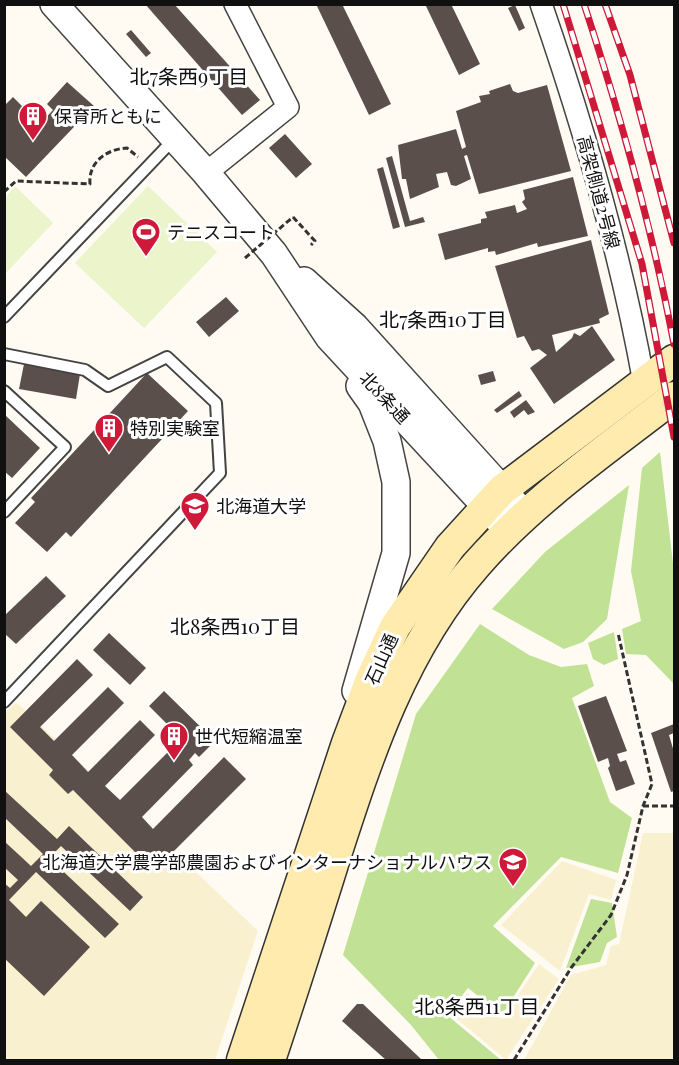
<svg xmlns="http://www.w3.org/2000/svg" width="679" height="1065" font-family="'Playfair Display','Noto Sans JP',serif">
<rect width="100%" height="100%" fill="#fffbf2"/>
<g fill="#f9f0cf">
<polygon points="16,702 258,931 215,1060 5,1060 4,714"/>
<polygon points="643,833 674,833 674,1060 524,1060 571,975 606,965 611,946 619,944"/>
<polygon points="562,861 616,880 611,900 589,894 560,971 501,925"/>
<polygon points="539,964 559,979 506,1060 451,1014 467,993 502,1019"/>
</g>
<g fill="#c1e195">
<polygon points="660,452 674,572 674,690 673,683 646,655 626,654 622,629 641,621 631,571 642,468"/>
<polygon points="629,485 607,619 583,642 564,649 492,609 545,552"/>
<polygon points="480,624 529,655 561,667 587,664 594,686 572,698 610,802 632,818 618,873 561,857 493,926 535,963 502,1015 468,988 447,1015 501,1060 439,1060 411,1025 343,955 416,714"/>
<polygon points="614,632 618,659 604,665 593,659 588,643"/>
<polygon points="591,899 612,903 617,937 607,943 600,962 566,968"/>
</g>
<g fill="#ebf4ca">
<polygon points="15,186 53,223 5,274 5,198"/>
<polygon points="148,186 217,252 144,328 75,263"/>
</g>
<g fill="#5a4f4b">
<polygon points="145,4 174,4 260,100 242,115"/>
<polygon points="316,4 342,4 391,104 369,115"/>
<polygon points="425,4 451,4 480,64 459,75"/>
<polygon points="515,5 525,28 519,31 508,8"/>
<polygon points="131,30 151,53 146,57 126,34"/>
<polygon points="164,67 177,83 172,87 159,71"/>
<polygon points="67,82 94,106 26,177 4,156 4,106 13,97 24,108 21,110 38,126 53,110 47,104"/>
<polygon points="510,84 513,91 518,93 547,85 571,171 479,194 467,155 464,156 471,179 456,186 451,185 447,172 436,174 439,187 410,199 406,179 402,179 398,145 456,129 462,149 466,147 456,111 481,102 479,96 490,94 489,91"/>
<polygon points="285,134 312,164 296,178 269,148"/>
<polygon points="392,156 410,221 423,217 425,222 405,227 386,158"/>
<polygon points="383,167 400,227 393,229 377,169"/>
<polygon points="573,177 588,236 538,247 537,243 496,255 495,251 488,252 488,248 445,260 438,234 481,223 481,219 487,218 485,212 515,205 517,213 527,209 522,202 525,199 523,190"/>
<polygon points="591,240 609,314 599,319 600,323 552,335 556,352 572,338 574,333 580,336 592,326 615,360 554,404 530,368 547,355 539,349 532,351 524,336 517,338 495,266"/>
<polygon points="226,297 239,311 209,337 196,322"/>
<polygon points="24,364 80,374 76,399 19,389"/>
<polygon points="493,371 496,381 481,385 478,375"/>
<polygon points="147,373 188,411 71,537 66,532 47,552 15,523 35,502 31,498"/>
<polygon points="519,391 522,396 497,413 494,410"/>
<polygon points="526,400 535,412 528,415 524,410 514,418 510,412"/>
<polygon points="4,414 40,448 12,478 4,471"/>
<polygon points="46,576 66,596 16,644 4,633 4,616"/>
<polygon points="109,633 146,668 130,685 93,650"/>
<polygon points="77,659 93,675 40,727 54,741 108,687 124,703 72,755 88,772 140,720 155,735 105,786 120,800 172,748 177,753 187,744 149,706 164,691 215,741 199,757 195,753 189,760 193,765 142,817 153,829 224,757 246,779 154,871 73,790 68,794 49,775 53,770 10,727"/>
<polygon points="606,696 627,751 617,754 620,762 626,760 635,784 616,791 608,768 610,766 608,758 598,762 578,706"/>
<polygon points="674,724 674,733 669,735 674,752 674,791 671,792 651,733"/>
<polygon points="4,790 57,839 69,826 143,897 130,911 61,846 49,858 119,924 105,938 36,872 9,900 26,917 41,901 90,947 44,996 4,958 4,883 10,888 18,880 4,867 4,841 31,866 43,854 4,817"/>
<polygon points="357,1004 363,1004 422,1060 386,1060 342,1021"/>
</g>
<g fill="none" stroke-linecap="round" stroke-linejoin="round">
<g stroke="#434343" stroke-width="14">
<g id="service">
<polyline points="4,317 175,138"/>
<polyline points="4,354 85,370 108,386 167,357 216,403 220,473 4,702"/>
<polyline points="4,391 65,447 4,512"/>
</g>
</g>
<g stroke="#434343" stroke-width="24">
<g id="minor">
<path d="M541 4C584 128 621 254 644 383"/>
<polyline points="206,173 288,107 235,4"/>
</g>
</g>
<g stroke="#434343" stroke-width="30">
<g id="tertiary">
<polyline points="54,4 206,173 274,254 329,337 508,530"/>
<polyline points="304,281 355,327 524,514"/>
<polyline points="356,691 396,553 396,482 387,441 372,403 360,386"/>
</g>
</g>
<g stroke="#323232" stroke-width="33">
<g id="secondary">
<polyline points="242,1060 347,743 371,679 395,627 450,547 502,490 674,360"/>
<path d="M270 1060C292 994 313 928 334 861 368 756 402 649 477 564 534 499 606 450 674 397"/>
</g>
</g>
<g stroke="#323232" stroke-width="3" stroke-dasharray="6 3" stroke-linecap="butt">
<path d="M4 192 16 181 90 184C88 162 107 149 127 148L138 157"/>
<polyline points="293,217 315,241 311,245"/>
<polyline points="643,806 674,806"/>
<polyline points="514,1060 571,968 611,915 627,875 643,806 652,784 618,633"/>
</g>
<use href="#service" stroke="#fff" stroke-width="10"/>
<use href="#minor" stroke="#fff" stroke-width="21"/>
<use href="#tertiary" stroke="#fff" stroke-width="27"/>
<use href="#secondary" stroke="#ffebad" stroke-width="30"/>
<g stroke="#cf1939" stroke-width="7">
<g id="rail">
<polyline points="563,4 642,264 674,437"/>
<path d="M584 4C621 117 652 228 674 344"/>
<polyline points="605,4 630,75 674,243"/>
</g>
</g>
<use href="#rail" stroke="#fff" stroke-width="4.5" stroke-dasharray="14" stroke-linecap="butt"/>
<polyline stroke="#323232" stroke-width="3" stroke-dasharray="6 3" stroke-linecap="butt" points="245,258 293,217"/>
</g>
<defs>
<g id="building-pin" transform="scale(1.5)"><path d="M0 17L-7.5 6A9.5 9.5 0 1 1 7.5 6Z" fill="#cf1939" stroke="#fff"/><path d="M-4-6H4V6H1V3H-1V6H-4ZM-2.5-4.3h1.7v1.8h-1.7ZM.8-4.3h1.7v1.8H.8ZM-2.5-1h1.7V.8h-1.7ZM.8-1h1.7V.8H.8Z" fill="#fff"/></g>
<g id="stadium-pin" transform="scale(1.5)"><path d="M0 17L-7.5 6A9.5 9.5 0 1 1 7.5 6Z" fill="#cf1939" stroke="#fff"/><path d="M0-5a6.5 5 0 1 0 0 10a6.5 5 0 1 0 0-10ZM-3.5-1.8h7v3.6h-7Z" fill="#fff"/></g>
<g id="university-pin" transform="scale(1.5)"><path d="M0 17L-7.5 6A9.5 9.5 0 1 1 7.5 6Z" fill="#cf1939" stroke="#fff"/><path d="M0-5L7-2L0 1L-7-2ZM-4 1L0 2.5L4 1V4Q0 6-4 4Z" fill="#fff"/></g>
</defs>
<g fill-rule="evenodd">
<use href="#building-pin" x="33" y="116"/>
<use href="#stadium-pin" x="146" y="232"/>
<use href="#building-pin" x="109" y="428"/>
<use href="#university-pin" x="195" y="506"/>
<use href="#building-pin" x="174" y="736"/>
<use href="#university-pin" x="513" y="862"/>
</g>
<g text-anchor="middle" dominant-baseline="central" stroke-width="6" stroke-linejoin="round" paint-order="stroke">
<g font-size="18" fill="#101010" stroke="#fff" text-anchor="start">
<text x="54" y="116">保育所ともに</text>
<text x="167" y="232">テニスコート</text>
<text x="130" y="428">特別実験室</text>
<text x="216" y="506">北海道大学</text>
<text x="195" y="736">世代短縮温室</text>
<text x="492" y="862" text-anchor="end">北海道大学農学部農園およびインターナショナルハウス</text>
</g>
<g font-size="18" fill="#101010" stroke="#fff">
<text transform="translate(599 192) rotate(75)">高架側道2号線</text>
<text transform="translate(385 397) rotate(47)">北8条通</text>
<text transform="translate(381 659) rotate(-66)">石山通</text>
</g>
<g font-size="20" fill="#101010" stroke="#fff">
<text x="189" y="75">北7条西9丁目</text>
<text x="443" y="318">北7条西10丁目</text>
<text x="235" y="625">北8条西10丁目</text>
<text x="477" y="1005">北8条西11丁目</text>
</g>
</g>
<rect width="679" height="1065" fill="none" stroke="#101010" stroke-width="12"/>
</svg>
